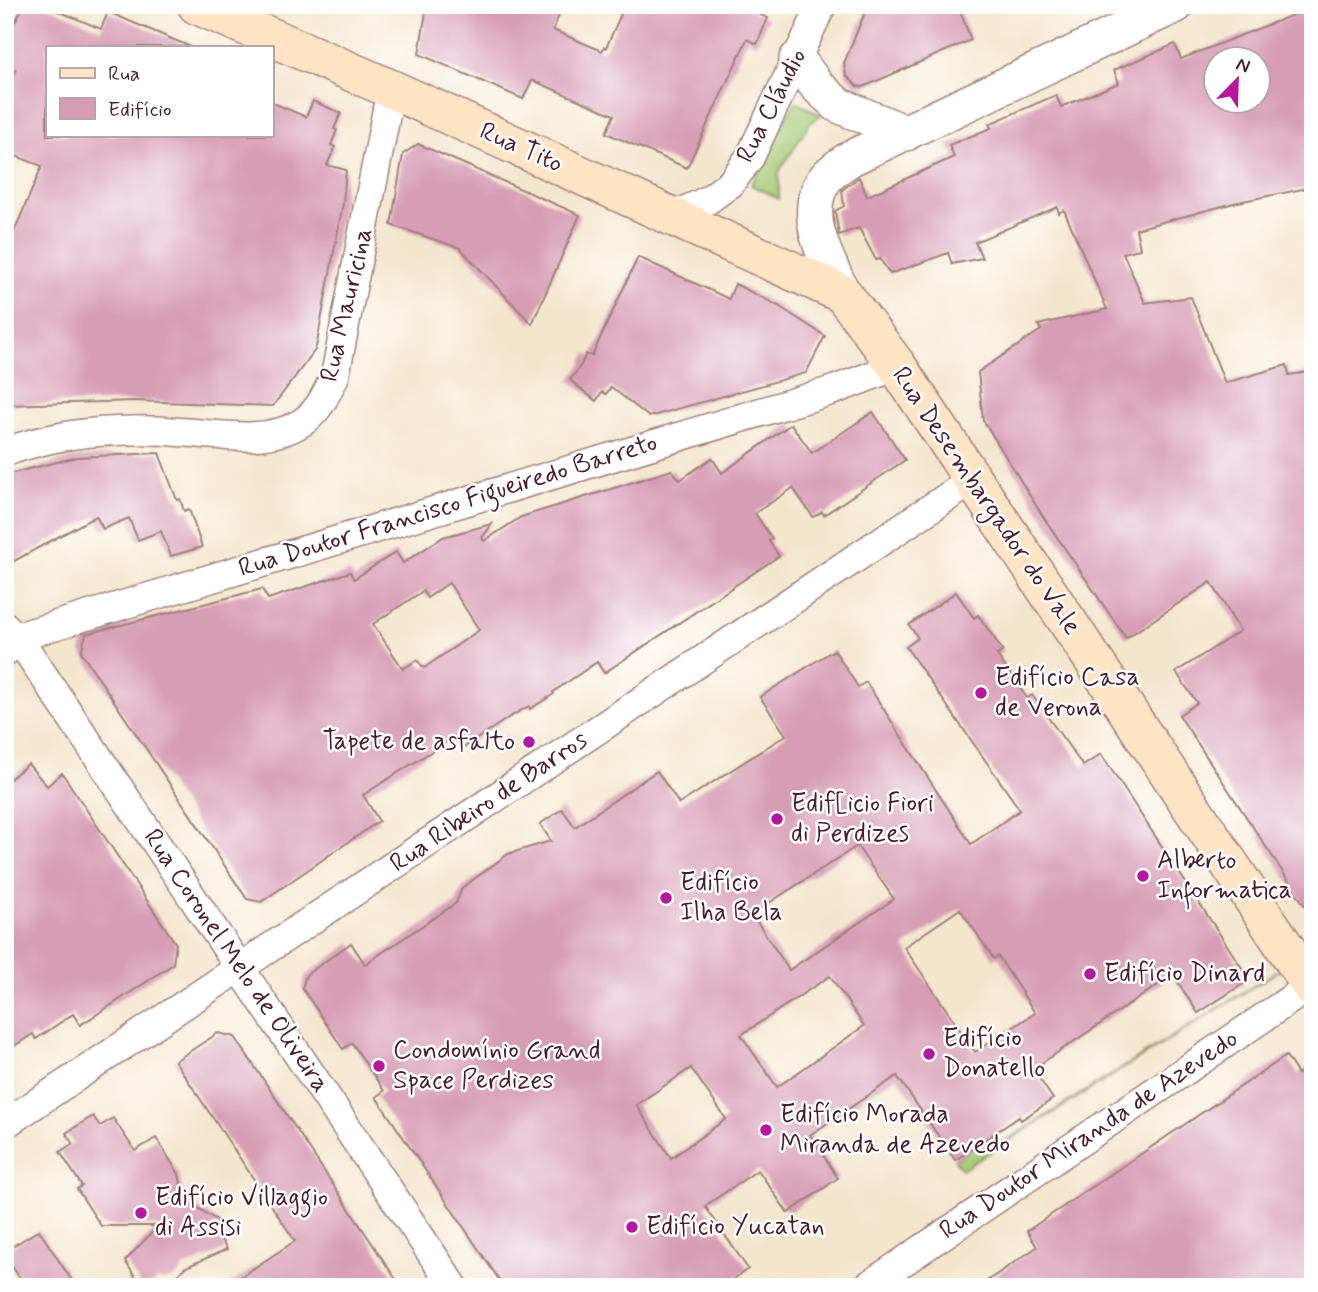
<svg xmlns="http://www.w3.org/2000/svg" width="1318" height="1292" font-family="Mynerve,sans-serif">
<rect width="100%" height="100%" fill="#fff"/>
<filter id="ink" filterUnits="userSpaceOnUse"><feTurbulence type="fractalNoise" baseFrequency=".0143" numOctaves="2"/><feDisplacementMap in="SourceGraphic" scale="14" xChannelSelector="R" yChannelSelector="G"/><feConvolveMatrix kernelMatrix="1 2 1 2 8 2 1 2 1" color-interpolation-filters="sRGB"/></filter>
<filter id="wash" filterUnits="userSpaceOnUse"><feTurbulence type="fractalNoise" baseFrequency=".00686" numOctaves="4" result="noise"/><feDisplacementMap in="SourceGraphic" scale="28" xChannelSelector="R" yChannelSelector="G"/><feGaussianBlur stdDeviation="1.57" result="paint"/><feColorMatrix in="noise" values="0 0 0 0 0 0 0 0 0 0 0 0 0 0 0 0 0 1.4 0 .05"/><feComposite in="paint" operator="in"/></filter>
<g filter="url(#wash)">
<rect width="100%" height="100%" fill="#f4e6cd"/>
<g fill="#a3c873" stroke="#76744f" stroke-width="2">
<polygon points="796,102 821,115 810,123 779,172 779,199 751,185 780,125"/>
<polygon points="1313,949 962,1170 955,1160 994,1134 1001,1144"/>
</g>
<g id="blocks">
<g fill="#d79db5" fill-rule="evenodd">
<polygon points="24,5 44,5 101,29 108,12 191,47 47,47 47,135 271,135 271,102 306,117 313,101 341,113 334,129 337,130 331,145 335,147 327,165 346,170 343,203 317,343 315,350 273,406 135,401 5,405 5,253 42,166 5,152 5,94 16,70 5,66 5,41"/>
<polygon points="427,5 563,5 553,30 602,51 604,47 606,48 625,5 739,5 768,18 757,44 747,39 687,168 606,133 614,115 532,80 523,99 419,54"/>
<polygon points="868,5 958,5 971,40 863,87 857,86 846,75 844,63"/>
<path d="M1313 7V187L1238 202 1136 229 1140 249 1123 253 1145 303 1191 297 1225 383 1287 365 1289 375 1310 372 1313 388V918L1179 715 1197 703 1176 672 1240 631 1211 582 1126 638 1042 515 983 420 978 372 1041 330 1038 325 1107 309 1064 210 1059 213 1057 207 975 242 982 258 952 264 948 253 890 274 880 259 876 260 859 228 839 235 835 211 844 206 842 190 859 177 867 196 872 194 954 157 949 145 991 128 989 124 1056 95 1061 107 1119 83 1114 70 1175 44 1181 59ZM1216 60H1258V102H1216Z"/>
<polygon points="418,144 580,215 532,324 460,248 391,225 403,154"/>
<polygon points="638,257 729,299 735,284 777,305 825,336 806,373 649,417 611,387 606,394 602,392 596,401 570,380 581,365 586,354 592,356"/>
<path d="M873 412 905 460 824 515 822 512 813 517 793 488 755 513 772 539 769 541 779 556 604 673 597 662 553 692 554 694 530 709 529 706 508 718 463 748 456 736 363 795 379 821 261 902 247 899 81 652 86 634 262 589 268 599 350 572 354 579 396 552 403 563 443 537 492 524 482 538 484 541 521 517 672 470 680 480 712 458 722 473 791 424 812 453ZM449 583 479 630 424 668 417 660 403 669 373 624 423 591 427 598Z"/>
<polygon points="159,453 177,500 180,499 184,511 189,509 202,547 171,556 161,531 138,540 129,518 103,529 96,516 5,566 5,475 77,457"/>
<path d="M956 592 974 618 978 615 1003 651 997 655 1027 698 1032 695 1083 766 1101 754 1244 971 1243 984 1198 1013 1173 975 1033 1069 1053 1099 1021 1120 1019 1117 955 1160 897 1076 810 1135 838 1178 788 1213 758 1170 705 1206 748 1269 722 1287H504L376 1097 384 1091 352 1043 343 1049 302 988 306 975 351 943 365 964 456 903 462 888 508 854 551 841 540 824 562 809 575 827 657 771 679 804 786 735 760 697 834 650 858 687 866 682 971 844 1020 810 906 647 918 638 909 625ZM857 846 894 899 789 970 752 914ZM960 909 994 959 998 956 1035 1013 975 1052 904 947ZM830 976 864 1026 777 1087 741 1035ZM691 1068 726 1119 671 1158 636 1105Z"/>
<polygon points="28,764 47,786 62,773 176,944 173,964 113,1004 80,1025 73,1014 36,1039 33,1034 5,1052 5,783"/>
<polygon points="218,1033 235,1037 401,1287 225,1287 295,1241 175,1061"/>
<polygon points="1286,1056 1298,1074 1313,1064 1313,1287 978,1287 1037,1247 1027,1231"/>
<polygon points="93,1116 100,1126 113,1118 135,1151 156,1138 179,1174 184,1199 224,1225 212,1225 227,1249 184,1268 176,1277 164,1281 158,1280 148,1287 142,1287 125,1261 158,1226 101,1226 77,1189 82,1186 60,1152 73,1143 66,1133"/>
<polygon points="39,1230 76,1287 26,1287 5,1256 5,1251"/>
</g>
</g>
</g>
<g filter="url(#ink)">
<use href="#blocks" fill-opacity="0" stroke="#9f827c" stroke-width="2"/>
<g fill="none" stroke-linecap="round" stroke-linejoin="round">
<g stroke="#9f827c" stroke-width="31">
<g id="minor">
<polyline points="673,216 708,200 731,183 750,157 822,5"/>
<path d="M5 452C39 440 80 432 116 431 137 430 159 430 180 432 218 434 266 445 301 423 319 412 326 394 335 376L391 89"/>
<polyline points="5,626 29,654 454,1287"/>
<polyline points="5,652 17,637 834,390 897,366"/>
<polyline points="5,1124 973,480"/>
<polyline points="866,1287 1313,984"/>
</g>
</g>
<g stroke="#9f827c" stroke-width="38">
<g id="tertiary">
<polyline points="797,59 817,86 838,105 906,133"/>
<path d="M843 294C828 261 799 214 825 179 832 170 842 164 851 158L1176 5"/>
</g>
</g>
<g stroke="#9f827c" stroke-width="41">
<polyline id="secondary" points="197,5 391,89 843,294 897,366 1313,989"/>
</g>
<use href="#minor" stroke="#fff" stroke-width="28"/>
<use href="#tertiary" stroke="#fff" stroke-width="35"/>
<use href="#secondary" stroke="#ffe4c6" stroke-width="38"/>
</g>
</g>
<g fill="#b5179e" stroke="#fff" stroke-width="2.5">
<circle cx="981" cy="693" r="7"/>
<circle cx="529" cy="742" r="7"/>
<circle cx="777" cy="819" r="7"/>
<circle cx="1143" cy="876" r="7"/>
<circle cx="666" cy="898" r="7"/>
<circle cx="1090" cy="974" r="7"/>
<circle cx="929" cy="1054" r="7"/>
<circle cx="379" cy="1066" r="7"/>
<circle cx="766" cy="1130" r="7"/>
<circle cx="141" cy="1213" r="7"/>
<circle cx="632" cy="1227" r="7"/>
</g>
<g text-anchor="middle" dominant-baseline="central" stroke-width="5" stroke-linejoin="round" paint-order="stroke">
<g font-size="26" fill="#4a1f2b" stroke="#fff">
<text transform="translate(772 106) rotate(-63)">Rua Cláudio</text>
<text transform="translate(521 148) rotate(24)">Rua Tito</text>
<text transform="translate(347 305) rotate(-77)">Rua Mauricina</text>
<text transform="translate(986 501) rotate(56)">Rua Desembargador do Vale</text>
<text transform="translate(448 506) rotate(-17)">Rua Doutor Francisco Figueiredo Barreto</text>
<text transform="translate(489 802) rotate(-34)">Rua Ribeiro de Barros</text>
<text transform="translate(236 961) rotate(56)">Rua Coronel Melo de Oliveira</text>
<text transform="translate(1089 1135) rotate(-34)">Rua Doutor Miranda de Azevedo</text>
</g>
<g font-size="26" fill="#4a1f2b" stroke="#fff" text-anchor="start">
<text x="995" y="678">Edifício Casa<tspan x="995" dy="30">de Verona</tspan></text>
<text x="515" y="742" text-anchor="end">Tapete de asfalto</text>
<text x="791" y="804">Edif[icio Fiori<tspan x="791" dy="30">di Perdizes</tspan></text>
<text x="1157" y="861">Alberto<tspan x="1157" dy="30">Informatica</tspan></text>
<text x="680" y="883">Edifício<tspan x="680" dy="30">Ilha Bela</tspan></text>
<text x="1104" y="974">Edifício Dinard</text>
<text x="943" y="1039">Edifício<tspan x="943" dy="30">Donatello</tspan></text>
<text x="393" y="1051">Condomínio Grand<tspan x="393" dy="30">Space Perdizes</tspan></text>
<text x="780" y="1115">Edifício Morada<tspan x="780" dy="30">Miranda de Azevedo</tspan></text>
<text x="155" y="1198">Edifício Villaggio<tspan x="155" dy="30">di Assisi</tspan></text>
<text x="646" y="1227">Edifício Yucatan</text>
</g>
</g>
<rect width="1318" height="1292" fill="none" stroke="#fff" stroke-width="28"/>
<rect x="46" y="46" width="228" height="91" fill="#ffffff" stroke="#b7a5aa" stroke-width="2"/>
<rect x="60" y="68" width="35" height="10" fill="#ffe4c6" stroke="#b7a5aa" stroke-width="2"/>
<text x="108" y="80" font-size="21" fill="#4a1f2b">Rua</text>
<rect x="60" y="98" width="35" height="21" fill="#d79db5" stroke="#b7a5aa" stroke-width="2"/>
<text x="108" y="116" font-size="21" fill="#4a1f2b">Edifício</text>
<g transform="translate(1237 80) rotate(23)"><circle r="33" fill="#ffffff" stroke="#b7a5aa" stroke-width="2"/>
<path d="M0-5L12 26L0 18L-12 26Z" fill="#b5179e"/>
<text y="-10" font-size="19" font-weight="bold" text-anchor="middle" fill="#4a1f2b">N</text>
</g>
</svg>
